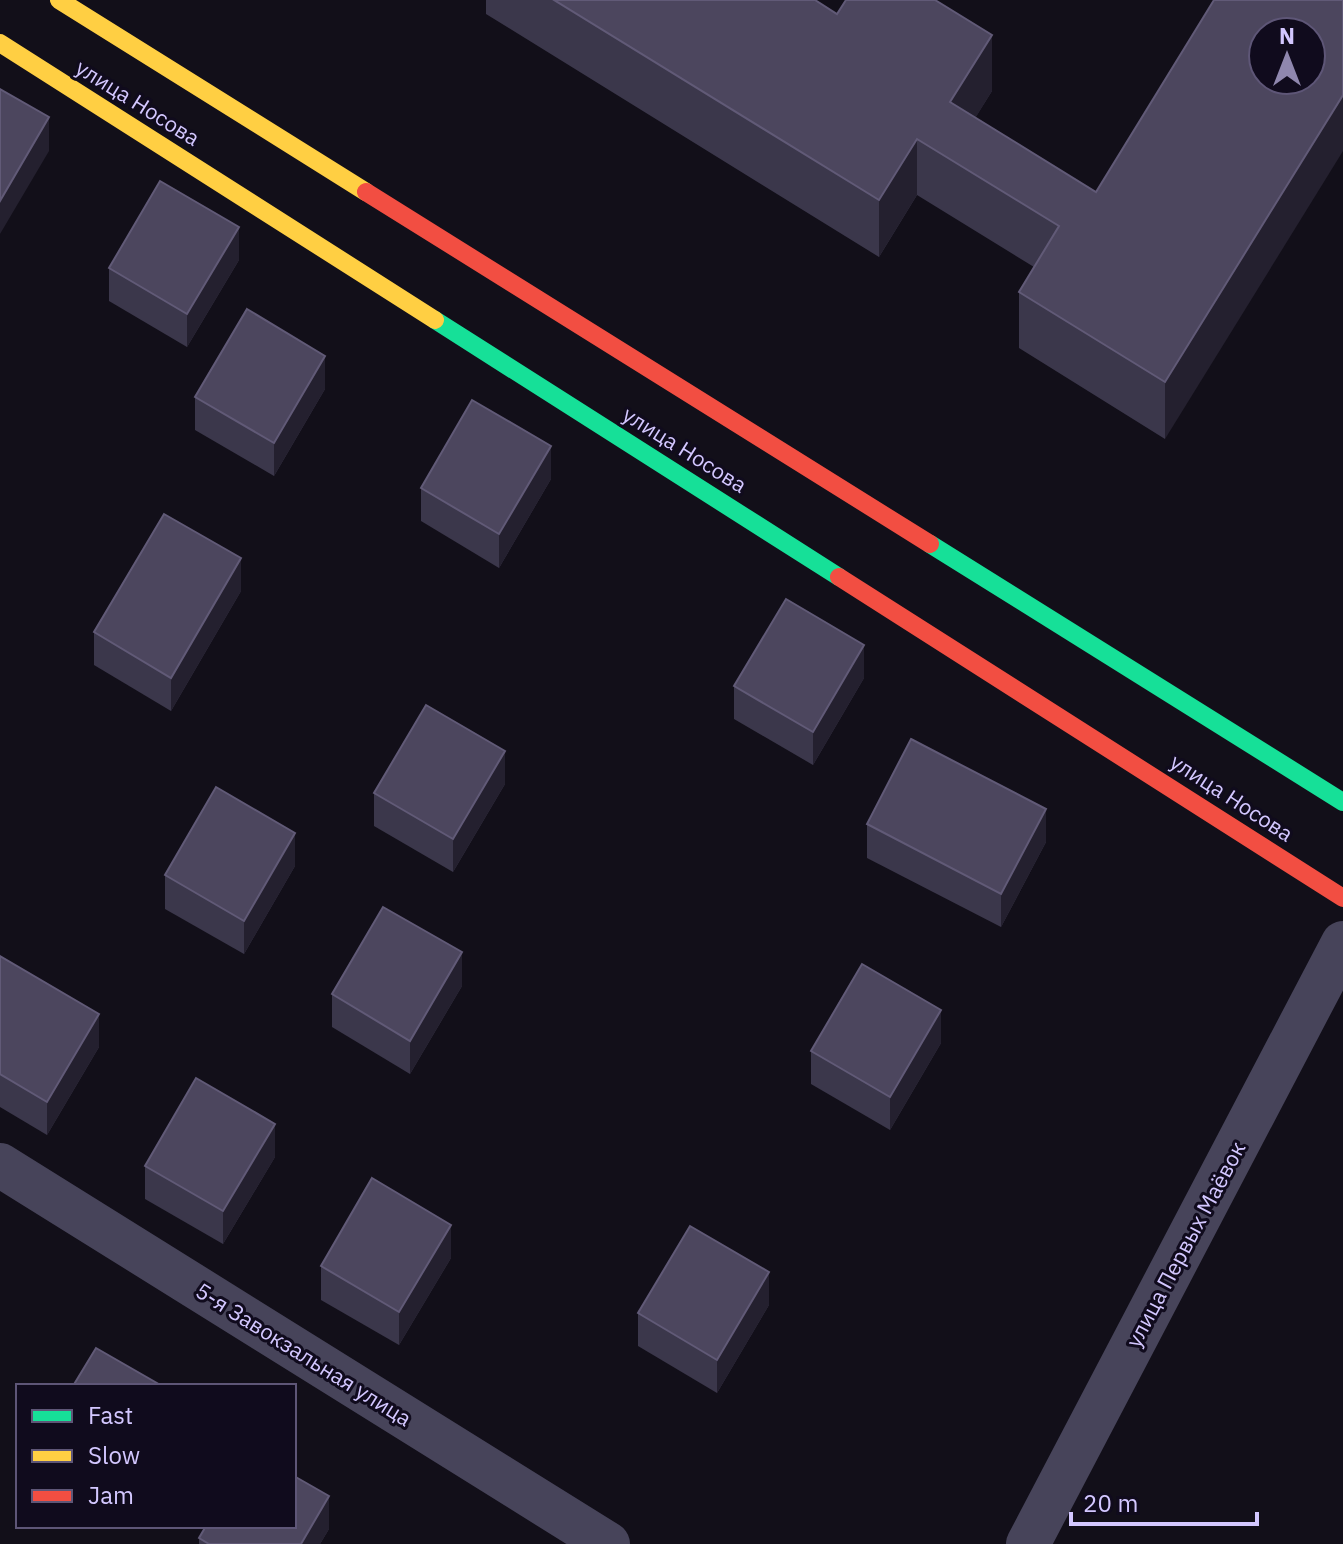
<svg xmlns="http://www.w3.org/2000/svg" width="1343" height="1544" font-family="'IBM Plex Sans',sans-serif">
<rect width="100%" height="100%" fill="#120f19"/>
<g fill="none" stroke-linecap="round" stroke-linejoin="round">
<g stroke="#47445a" stroke-width="44">
<polyline points="0,1165 608,1544"/>
<polyline points="1028,1544 1343,943"/>
</g>
<g stroke="#16e098" stroke-width="18">
<polyline points="435,320 839,577"/>
<polyline points="930,544 1343,802"/>
</g>
<g stroke="#ffcf43" stroke-width="18">
<polyline points="59,0 366,192"/>
<polyline points="0,43 435,320"/>
</g>
<g stroke="#f24e42" stroke-width="18">
<polyline points="366,192 930,544"/>
<polyline points="839,577 1343,898"/>
</g>
</g>
<g fill="#3b374b">
<polygon points="486,0 815,0 837,14 992,91 975,118 1096,192 1214,0 1165,439 1019,348 1019,292 1034,267 917,195 879,257 486,14"/>
<polygon points="239,260 187,347 109,301 109,268"/>
<polygon points="325,389 274,476 195,430 195,397"/>
<polygon points="551,479 499,568 421,521 421,488"/>
<polygon points="241,591 171,711 94,665 94,632"/>
<polygon points="864,678 813,765 734,719 734,686"/>
<polygon points="505,784 453,872 374,826 374,793"/>
<polygon points="867,824 1046,842 1001,927 867,858"/>
<polygon points="295,866 244,954 165,909 165,875"/>
<polygon points="0,956 99,1047 47,1135 0,1107"/>
<polygon points="462,986 410,1074 332,1027 332,994"/>
<polygon points="941,1043 890,1130 811,1084 811,1051"/>
<polygon points="275,1157 223,1244 145,1199 145,1166"/>
<polygon points="451,1258 399,1345 321,1300 321,1266"/>
<polygon points="769,1305 717,1393 638,1346 638,1313"/>
<polygon points="329,1529 320,1544 199,1544 199,1538"/>
</g>
<g fill="#24202f">
<polygon points="992,35 992,91 950,159 950,102"/>
<polygon points="1343,95 1343,151 1165,439 1165,382"/>
<polygon points="49,117 49,151 0,234 0,201"/>
<polygon points="917,139 917,195 879,257 879,200"/>
<polygon points="239,227 239,260 187,347 187,314"/>
<polygon points="325,356 325,389 274,476 274,443"/>
<polygon points="551,446 551,479 499,568 499,534"/>
<polygon points="241,558 241,591 171,711 171,678"/>
<polygon points="864,645 864,678 813,765 813,732"/>
<polygon points="505,751 505,784 453,872 453,839"/>
<polygon points="1046,809 1046,842 1001,927 1001,894"/>
<polygon points="295,833 295,866 244,954 244,921"/>
<polygon points="462,952 462,986 410,1074 410,1041"/>
<polygon points="941,1010 941,1043 890,1130 890,1097"/>
<polygon points="99,1014 99,1047 47,1135 47,1102"/>
<polygon points="275,1124 275,1157 223,1244 223,1211"/>
<polygon points="451,1225 451,1258 399,1345 399,1312"/>
<polygon points="769,1272 769,1305 717,1393 717,1360"/>
<polygon points="329,1496 329,1529 320,1544 301,1544"/>
</g>
<g fill="#4c465e" stroke="#615a77" stroke-width="2" fill-rule="evenodd">
<path d="M554 0H815L837 14 846 0H935L992 35 950 102 1096 192 1214 0H1343V95L1165 382 1019 292 1059 226 917 139 879 200ZM1263 32H1311V80H1263Z"/>
<polygon points="0,89 49,117 0,201"/>
<polygon points="160,181 239,227 187,314 109,268"/>
<polygon points="247,309 325,356 274,443 195,397"/>
<polygon points="472,400 551,446 499,534 421,488"/>
<polygon points="164,514 241,558 171,678 94,632"/>
<polygon points="786,599 864,645 813,732 734,686"/>
<polygon points="426,705 505,751 453,839 374,793"/>
<polygon points="911,739 1046,809 1001,894 867,824"/>
<polygon points="216,787 295,833 244,921 165,875"/>
<polygon points="383,907 462,952 410,1041 332,994"/>
<polygon points="0,956 99,1014 47,1102 0,1074"/>
<polygon points="862,964 941,1010 890,1097 811,1051"/>
<polygon points="196,1078 275,1124 223,1211 145,1166"/>
<polygon points="372,1178 451,1225 399,1312 321,1266"/>
<polygon points="690,1226 769,1272 717,1360 638,1313"/>
<polygon points="96,1348 162,1386 73,1386"/>
<polygon points="294,1476 329,1496 301,1544 209,1544 199,1538 206,1526 294,1526"/>
</g>
<g text-anchor="middle" dominant-baseline="central" stroke-width="6" stroke-linejoin="round" paint-order="stroke">
<g font-size="22" fill="#d3c7ff" stroke="#100b1d">
<text transform="translate(138 102) rotate(32)">улица Носова</text>
<text transform="translate(685 449) rotate(32)">улица Носова</text>
<text transform="translate(1232 797) rotate(33)">улица Носова</text>
<text transform="translate(1185 1244) rotate(-62)">улица Первых Маёвок</text>
<text transform="translate(304 1354) rotate(32)">5-я Завокзальная улица</text>
</g>
</g>
<rect x="16" y="1384" width="280" height="144" fill="#100b1d" stroke="#5e5677" stroke-width="2"/>
<rect x="32" y="1410" width="40" height="12" fill="#16e098" stroke="#5e5677" stroke-width="2"/>
<text x="88" y="1424" font-size="24" fill="#d3c7ff">Fast</text>
<rect x="32" y="1450" width="40" height="12" fill="#ffcf43" stroke="#5e5677" stroke-width="2"/>
<text x="88" y="1464" font-size="24" fill="#d3c7ff">Slow</text>
<rect x="32" y="1490" width="40" height="12" fill="#f24e42" stroke="#5e5677" stroke-width="2"/>
<text x="88" y="1504" font-size="24" fill="#d3c7ff">Jam</text>
<g transform="translate(1287 56)"><circle r="38" fill="#100b1d" stroke="#5e5677" stroke-width="2"/>
<path d="M0-6L14 30L0 20L-14 30Z" fill="#8f87ae"/>
<text y="-12" font-size="22" font-weight="bold" text-anchor="middle" fill="#d3c7ff">N</text>
</g>
<path d="M1071 1512v12h186v-12" fill="none" stroke="#d3c7ff" stroke-width="4"/>
<text x="1083" y="1512" font-size="24" fill="#d3c7ff" stroke="#100b1d" stroke-width="6" paint-order="stroke">20 m</text>
</svg>
